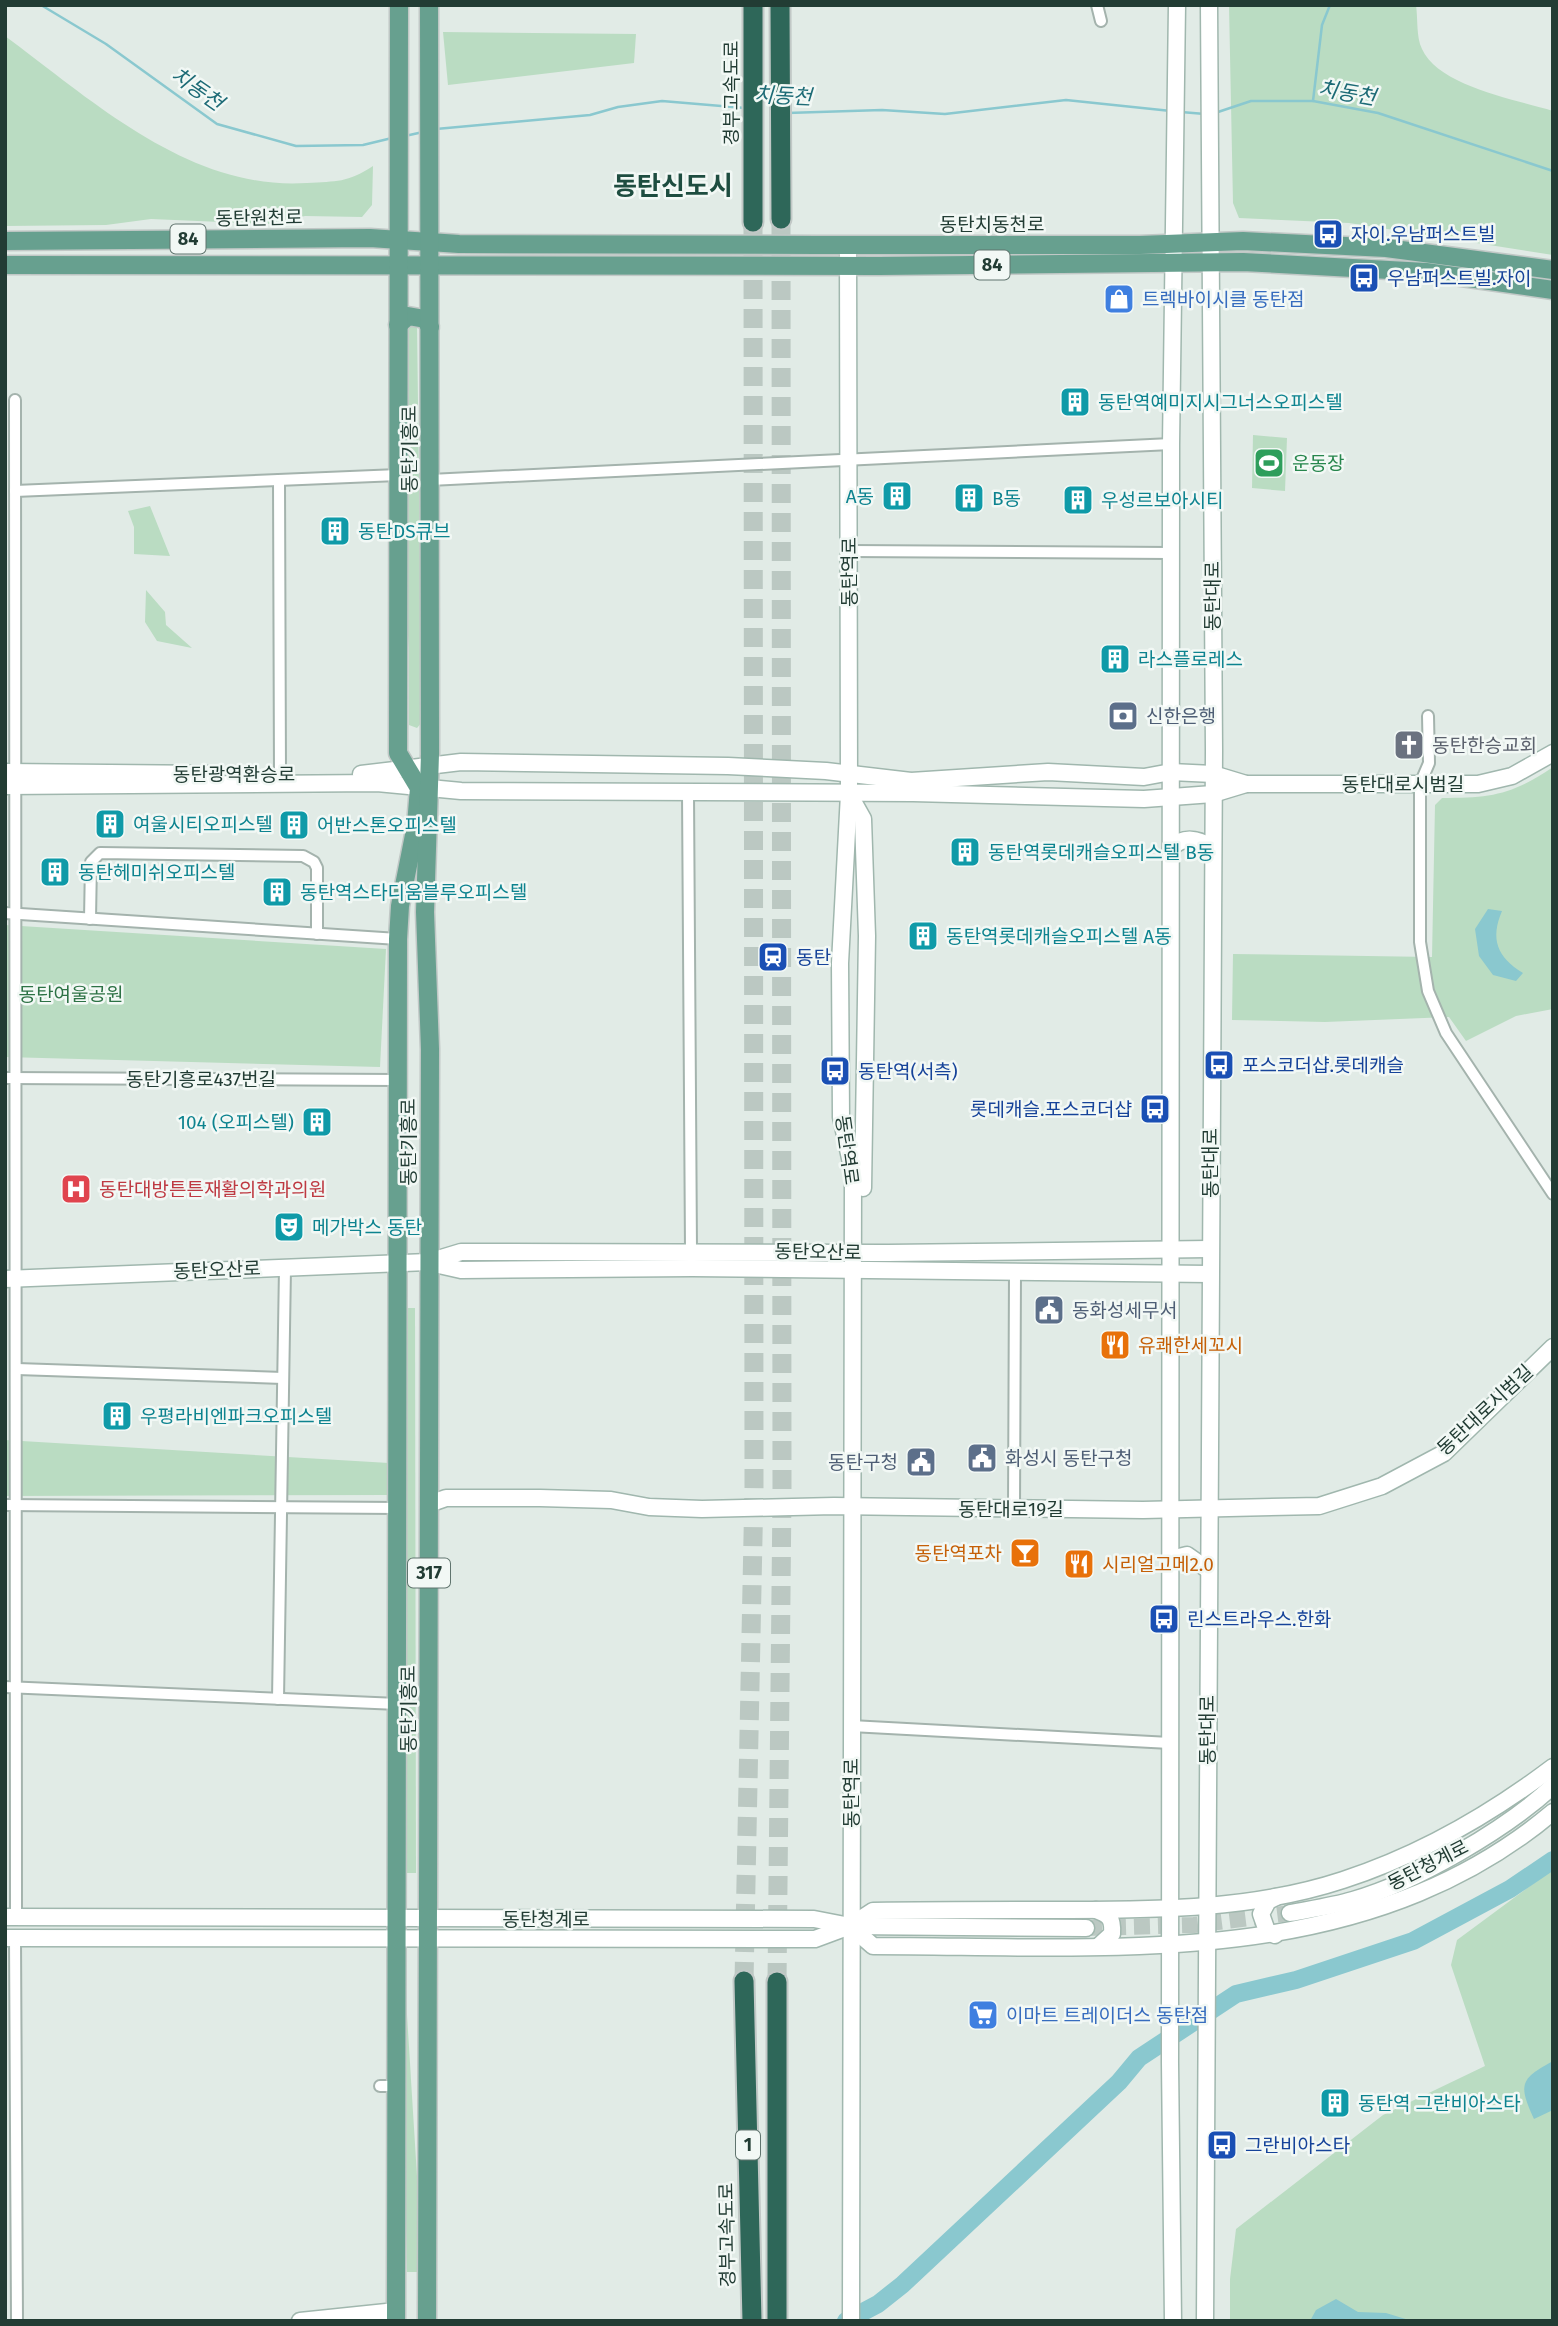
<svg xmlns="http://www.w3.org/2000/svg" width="1558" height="2326" font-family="'Fira Sans','Noto Sans KR',sans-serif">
<rect width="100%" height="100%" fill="#e1ebe6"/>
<g fill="#badcc2">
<path d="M1229 5H1416C1418 18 1416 37 1422 49 1438 86 1517 100 1553 111V255L1349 223 1239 218 1233 203Z"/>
<polygon points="443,32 636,34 634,63 448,85"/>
<path d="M5 36C93 101 190 191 307 183 337 181 347 183 373 166L372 205 362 217 305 216 270 224 151 219 106 225 5 226Z"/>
<polygon points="417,323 422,722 417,728 409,725 409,648 403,571 407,325"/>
<polygon points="1253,435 1287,438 1285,491 1252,488"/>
<polygon points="150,506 170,556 134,554 134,527 128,511"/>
<polygon points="146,590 165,612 166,625 192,648 157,641 145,622"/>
<path d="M1553 767V1009L1516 1016 1466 1041 1449 1017 1325 1022 1232 1020 1233 954 1432 957 1435 805 1442 798C1491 798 1512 795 1553 767Z"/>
<polygon points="5,925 386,949 380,1067 5,1057"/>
<polygon points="403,1308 415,1308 416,1873 405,1873"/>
<polygon points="5,1440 389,1463 388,1495 5,1496"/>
<polygon points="1553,1869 1553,2321 1230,2321 1230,2279 1236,2229 1383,2115 1485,2066 1451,1965 1457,1940"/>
<polygon points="406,1999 417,2176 417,2272 407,2272 402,2000"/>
</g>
<g fill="#8ac8cf">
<path d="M1488 909 1502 911C1490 939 1497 957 1523 973L1516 981 1493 975 1479 956 1475 929Z"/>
<path d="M1553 2061V2110L1534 2119C1518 2084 1520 2079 1553 2061Z"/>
<polygon points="1336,2299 1358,2312 1386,2313 1412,2321 1310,2321 1316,2310"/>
</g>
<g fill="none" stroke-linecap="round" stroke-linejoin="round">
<g stroke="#8ac8cf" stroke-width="2.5">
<polyline points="41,5 106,44 217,124 296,146 363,145 392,138"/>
<polyline points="1313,101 1322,25 1330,5"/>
<polyline points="1181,112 1205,114"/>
<polyline points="787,113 882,110 945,114 1066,100 1171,111"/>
<polyline points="1215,113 1251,101 1313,101 1378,113 1553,171"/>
<polyline points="436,129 590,115 618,107 662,101 745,108"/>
<polyline points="405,136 423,132"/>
</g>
<polyline stroke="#8ac8cf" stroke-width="18" points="846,2321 878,2304 902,2285 1119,2082 1139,2058 1236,1994 1296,1980 1413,1941 1510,1889 1553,1860"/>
<polyline stroke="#bbc8c2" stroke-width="16" stroke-dasharray="16 8" stroke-linecap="butt" points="1086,1928 1194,1925 1290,1913"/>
<g stroke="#bbc8c2" stroke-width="19" stroke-dasharray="19 10" stroke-linecap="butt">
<polyline points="744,1981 754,1488 753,222"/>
<polyline points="777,1982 782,1494 781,219"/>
</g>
<g stroke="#a4b3ad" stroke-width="14">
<g id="street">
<polyline points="1097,5 1101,21"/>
<polyline points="15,400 16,1917"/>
<polyline points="279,480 280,775"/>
<polyline points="430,480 1171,444"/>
<polyline points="15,491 398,475"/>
<polyline points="849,551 1171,553"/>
<polyline points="1428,716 1429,763 1420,784 1420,942 1428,991 1446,1033 1553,1194"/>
<polyline points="688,793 691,1250"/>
<polyline points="5,913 398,939"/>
<polyline points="90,919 91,862 100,853 303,856 314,862 317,868 317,934"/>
<polyline points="5,1078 397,1080"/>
<polyline points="17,1369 283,1378"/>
<polyline points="5,1505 399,1508"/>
<polyline points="1014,1509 1015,1272"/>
<polyline points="5,1687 398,1704"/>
<polyline points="278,1699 285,1268"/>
<polyline points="851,1726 1170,1743"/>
<polyline points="15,1938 17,2321"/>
<polyline points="380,2086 397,2086"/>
</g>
</g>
<g stroke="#a0b7ae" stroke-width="19">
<g id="secondary">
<polyline points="848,245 849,794 840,963 841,1117 853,1172 851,2321"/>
<polyline points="5,772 213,774"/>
<polyline points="361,774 461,762 728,766 826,771 911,781 1048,772 1144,777 1171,772 1213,774 1246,784"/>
<polyline points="5,786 377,783 461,791 913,793 1144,799 1213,794 1246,784 1478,784 1512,776 1553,753"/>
<polyline points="849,794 863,819 867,936 863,1188"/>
<path d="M1171 848C1184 835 1198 839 1212 847"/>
<polyline points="430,1263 461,1270 692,1268 1209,1274"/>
<polyline points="5,1279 428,1262 461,1252 888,1253 1209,1249"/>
<polyline points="429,1504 446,1498 540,1498 611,1500 649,1507 702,1509 834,1506 1143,1510 1319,1506 1382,1486 1444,1453 1553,1347"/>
<polyline points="1171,1559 1187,1555 1207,1569"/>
<path d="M1096 1910C1110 1915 1113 1919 1112 1934L1099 1946"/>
<path d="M1290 1913C1311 1909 1333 1906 1353 1900 1416 1882 1505 1830 1553 1786"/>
<polyline points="5,1917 814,1919 850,1926 1086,1928"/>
<path d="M850 1926 873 1946C1107 1946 1361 1973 1553 1812"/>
<polyline points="1275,1935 1267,1931 1261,1914 1268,1901 1276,1897"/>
<path d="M5 1938 815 1939 850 1926 873 1911C938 1910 1004 1910 1069 1910 1161 1910 1255 1909 1343 1880 1420 1855 1488 1816 1553 1767"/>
<polyline points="300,2321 396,2311"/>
<polyline points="1173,2321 1170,2063 1171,444 1177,5"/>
<polyline points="1205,2321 1214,751 1209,5"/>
</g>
</g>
<g stroke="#c1c8c6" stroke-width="21">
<g id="primary">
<polyline points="5,241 370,238 459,244 817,245 1140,245 1243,241 1386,248 1553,270"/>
<polyline points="5,265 879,266 1243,262 1426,272 1553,290"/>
<polyline points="398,325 408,316 425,319 430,327"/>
<polyline points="396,2321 398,939 400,906 416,825 419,788 398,753 399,5"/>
<polyline points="427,2321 430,1049 425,912 430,754 429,5"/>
</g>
</g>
<g stroke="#c1c8c6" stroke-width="23">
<g id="highway">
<polyline points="753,5 753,222"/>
<polyline points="780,5 781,219"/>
<polyline points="744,1981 752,2321"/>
<polyline points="777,1982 777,2321"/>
</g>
</g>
<use href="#street" stroke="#fff" stroke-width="10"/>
<use href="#secondary" stroke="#fff" stroke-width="16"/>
<use href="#primary" stroke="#67a08f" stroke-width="18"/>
<use href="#highway" stroke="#2e6759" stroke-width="19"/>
</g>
<defs>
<g id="bus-square" transform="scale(1.575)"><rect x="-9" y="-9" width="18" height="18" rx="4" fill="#1a4fb4" stroke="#f2f8f5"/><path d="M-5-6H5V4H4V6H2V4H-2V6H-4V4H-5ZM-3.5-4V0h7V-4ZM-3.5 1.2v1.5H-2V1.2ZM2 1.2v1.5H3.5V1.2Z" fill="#fff"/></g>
<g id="shop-square" transform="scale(1.575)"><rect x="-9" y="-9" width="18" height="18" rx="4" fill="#3f7fe0" stroke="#f2f8f5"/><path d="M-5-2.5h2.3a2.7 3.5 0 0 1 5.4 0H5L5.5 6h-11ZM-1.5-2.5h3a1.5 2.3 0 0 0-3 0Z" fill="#fff"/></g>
<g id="building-square" transform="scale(1.575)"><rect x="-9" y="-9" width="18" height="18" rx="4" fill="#0f9aa8" stroke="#f2f8f5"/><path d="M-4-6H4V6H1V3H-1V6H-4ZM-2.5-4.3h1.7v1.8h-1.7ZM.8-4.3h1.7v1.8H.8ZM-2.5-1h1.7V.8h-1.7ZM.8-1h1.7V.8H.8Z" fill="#fff"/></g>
<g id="stadium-square" transform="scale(1.575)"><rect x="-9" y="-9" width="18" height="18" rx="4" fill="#2e9e5b" stroke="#f2f8f5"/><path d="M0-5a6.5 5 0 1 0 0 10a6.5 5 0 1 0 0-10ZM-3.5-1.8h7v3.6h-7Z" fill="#fff"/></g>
<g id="bank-square" transform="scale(1.575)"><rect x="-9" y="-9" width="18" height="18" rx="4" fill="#5c6f8a" stroke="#f2f8f5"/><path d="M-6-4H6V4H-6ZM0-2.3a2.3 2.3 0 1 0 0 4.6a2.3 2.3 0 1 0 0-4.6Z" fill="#fff"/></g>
<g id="church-square" transform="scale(1.575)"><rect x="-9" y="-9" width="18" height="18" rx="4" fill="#6b7280" stroke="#f2f8f5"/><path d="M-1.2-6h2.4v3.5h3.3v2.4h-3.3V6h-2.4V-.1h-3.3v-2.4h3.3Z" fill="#fff"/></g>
<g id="station-square" transform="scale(1.575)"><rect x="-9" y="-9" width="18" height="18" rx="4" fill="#1a4fb4" stroke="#f2f8f5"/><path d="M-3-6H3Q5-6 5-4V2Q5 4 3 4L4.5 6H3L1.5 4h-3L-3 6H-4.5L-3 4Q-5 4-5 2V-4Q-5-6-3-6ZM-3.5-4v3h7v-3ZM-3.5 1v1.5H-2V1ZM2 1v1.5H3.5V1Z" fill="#fff"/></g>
<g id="hospital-square" transform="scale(1.575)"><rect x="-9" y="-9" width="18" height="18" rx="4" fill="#e0444e" stroke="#f2f8f5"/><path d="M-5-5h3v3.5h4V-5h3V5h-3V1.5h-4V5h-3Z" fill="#fff"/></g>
<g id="theatre-square" transform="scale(1.575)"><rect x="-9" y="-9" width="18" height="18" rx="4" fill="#0f9aa8" stroke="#f2f8f5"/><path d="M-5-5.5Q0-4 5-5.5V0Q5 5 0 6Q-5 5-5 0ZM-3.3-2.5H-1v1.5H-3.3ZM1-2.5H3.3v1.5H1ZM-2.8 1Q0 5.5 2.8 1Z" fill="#fff"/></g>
<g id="civic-square" transform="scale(1.575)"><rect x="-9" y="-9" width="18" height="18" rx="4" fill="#5c6f8a" stroke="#f2f8f5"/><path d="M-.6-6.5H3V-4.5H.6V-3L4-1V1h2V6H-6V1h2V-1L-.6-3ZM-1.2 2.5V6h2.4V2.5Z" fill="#fff"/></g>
<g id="restaurant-square" transform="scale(1.575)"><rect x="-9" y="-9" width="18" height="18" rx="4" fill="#e8710a" stroke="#f2f8f5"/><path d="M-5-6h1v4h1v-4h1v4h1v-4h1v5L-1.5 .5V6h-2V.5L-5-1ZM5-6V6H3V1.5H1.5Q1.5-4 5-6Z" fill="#fff"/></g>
<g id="bar-square" transform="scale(1.575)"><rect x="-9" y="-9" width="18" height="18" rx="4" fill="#e8710a" stroke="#f2f8f5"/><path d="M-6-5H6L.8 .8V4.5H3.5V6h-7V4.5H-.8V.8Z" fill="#fff"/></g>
<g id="supermarket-square" transform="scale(1.575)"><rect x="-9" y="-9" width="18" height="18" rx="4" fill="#3f7fe0" stroke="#f2f8f5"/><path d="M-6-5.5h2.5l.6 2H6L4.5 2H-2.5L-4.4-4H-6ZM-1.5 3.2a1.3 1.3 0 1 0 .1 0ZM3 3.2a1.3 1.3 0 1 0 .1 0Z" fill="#fff"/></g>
</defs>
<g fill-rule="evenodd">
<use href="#bus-square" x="1328" y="234"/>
<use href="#bus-square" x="1364" y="278"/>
<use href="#shop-square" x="1119" y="299"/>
<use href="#building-square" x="1075" y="402"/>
<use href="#stadium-square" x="1269" y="463"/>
<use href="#building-square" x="897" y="496"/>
<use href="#building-square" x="969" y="498"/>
<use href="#building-square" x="1078" y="500"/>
<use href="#building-square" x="335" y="531"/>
<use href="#building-square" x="1115" y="659"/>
<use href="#bank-square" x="1123" y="716"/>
<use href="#church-square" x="1409" y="745"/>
<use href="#building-square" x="110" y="824"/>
<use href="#building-square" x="294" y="825"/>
<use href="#building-square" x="965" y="852"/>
<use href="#building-square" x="55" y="872"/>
<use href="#building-square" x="277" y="892"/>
<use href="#building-square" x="923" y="936"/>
<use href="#station-square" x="773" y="957"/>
<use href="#bus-square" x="1219" y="1065"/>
<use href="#bus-square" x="835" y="1071"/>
<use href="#bus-square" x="1155" y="1109"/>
<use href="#building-square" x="317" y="1122"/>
<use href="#hospital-square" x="76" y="1189"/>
<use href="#theatre-square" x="289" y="1227"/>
<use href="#civic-square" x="1049" y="1310"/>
<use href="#restaurant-square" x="1115" y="1345"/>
<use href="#building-square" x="117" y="1416"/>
<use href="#civic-square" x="982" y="1458"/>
<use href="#civic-square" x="921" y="1462"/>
<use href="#bar-square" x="1025" y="1553"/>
<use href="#restaurant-square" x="1079" y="1564"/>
<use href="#bus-square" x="1164" y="1619"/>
<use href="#supermarket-square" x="983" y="2015"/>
<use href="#building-square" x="1335" y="2103"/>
<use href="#bus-square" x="1222" y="2145"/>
</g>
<g text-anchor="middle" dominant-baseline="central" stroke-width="5" stroke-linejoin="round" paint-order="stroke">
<g fill="#f2f8f5" stroke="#60746e" stroke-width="2">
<rect x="170.5" y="224.5" width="35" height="29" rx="5"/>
<rect x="974.5" y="250.5" width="35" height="29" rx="5"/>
<rect x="408" y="1558.5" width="42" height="29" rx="5"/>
<rect x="736" y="2130.5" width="24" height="29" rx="5"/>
</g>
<g font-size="18" font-weight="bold" fill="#223c34">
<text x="188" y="239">84</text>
<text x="992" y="265">84</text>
<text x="429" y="1573">317</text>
<text x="748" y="2145">1</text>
</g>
<g font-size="19" fill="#223c34" stroke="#f2f8f5">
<text transform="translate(731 93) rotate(-90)">경부고속도로</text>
<text transform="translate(259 218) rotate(-1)">동탄원천로</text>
<text x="992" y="224">동탄치동천로</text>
<text transform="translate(409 449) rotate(-90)">동탄기흥로</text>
<text transform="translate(849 572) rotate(-90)">동탄역로</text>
<text transform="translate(1212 596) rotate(-90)">동탄대로</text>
<text x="234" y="774">동탄광역환승로</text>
<text x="1403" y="784">동탄대로시범길</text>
<text x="201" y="1079">동탄기흥로437번길</text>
<text transform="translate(408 1142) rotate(-90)">동탄기흥로</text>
<text transform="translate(847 1150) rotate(82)">동탄역로</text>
<text transform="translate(1210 1163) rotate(-90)">동탄대로</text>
<text transform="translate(818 1252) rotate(1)">동탄오산로</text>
<text transform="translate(217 1270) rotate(-2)">동탄오산로</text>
<text transform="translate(1485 1410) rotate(-43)">동탄대로시범길</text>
<text x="1011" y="1509">동탄대로19길</text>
<text transform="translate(408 1709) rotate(-90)">동탄기흥로</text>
<text transform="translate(1207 1730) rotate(-90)">동탄대로</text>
<text transform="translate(851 1793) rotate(-90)">동탄역로</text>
<text transform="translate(1428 1865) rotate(-27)">동탄청계로</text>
<text x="546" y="1919">동탄청계로</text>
<text transform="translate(727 2235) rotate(-91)">경부고속도로</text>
</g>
<g font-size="19" fill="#164399" stroke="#f2f8f5" text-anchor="start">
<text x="1351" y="234">자이.우남퍼스트빌</text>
<text x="1387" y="278">우남퍼스트빌.자이</text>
<text x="796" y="957">동탄</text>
<text x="1242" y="1065">포스코더샵.롯데캐슬</text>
<text x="858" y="1071">동탄역(서측)</text>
<text x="1132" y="1109" text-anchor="end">롯데캐슬.포스코더샵</text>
<text x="1187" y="1619">린스트라우스.한화</text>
<text x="1245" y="2145">그란비아스타</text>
</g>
<g font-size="19" fill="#366cbe" stroke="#f2f8f5" text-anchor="start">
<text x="1142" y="299">트렉바이시클 동탄점</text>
<text x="1006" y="2015">이마트 트레이더스 동탄점</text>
</g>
<g font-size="19" fill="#0d838f" stroke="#f2f8f5" text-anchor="start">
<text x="1098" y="402">동탄역예미지시그너스오피스텔</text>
<text x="874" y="496" text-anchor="end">A동</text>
<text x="992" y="498">B동</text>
<text x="1101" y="500">우성르보아시티</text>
<text x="358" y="531">동탄DS큐브</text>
<text x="1138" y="659">라스플로레스</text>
<text x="133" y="824">여울시티오피스텔</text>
<text x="317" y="825">어반스톤오피스텔</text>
<text x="988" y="852">동탄역롯데캐슬오피스텔 B동</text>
<text x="78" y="872">동탄헤미쉬오피스텔</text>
<text x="300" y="892">동탄역스타디움블루오피스텔</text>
<text x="946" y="936">동탄역롯데캐슬오피스텔 A동</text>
<text x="294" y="1122" text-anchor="end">104 (오피스텔)</text>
<text x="312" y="1227">메가박스 동탄</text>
<text x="140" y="1416">우평라비엔파크오피스텔</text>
<text x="1358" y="2103">동탄역 그란비아스타</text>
</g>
<g font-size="19" fill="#27864d" stroke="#f2f8f5" text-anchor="start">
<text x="1292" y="463">운동장</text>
</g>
<g font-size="19" fill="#4e5e75" stroke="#f2f8f5" text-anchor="start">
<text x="1146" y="716">신한은행</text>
<text x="1072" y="1310">동화성세무서</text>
<text x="1005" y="1458">화성시 동탄구청</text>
<text x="898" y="1462" text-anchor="end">동탄구청</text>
</g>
<g font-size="19" fill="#5b616d" stroke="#f2f8f5" text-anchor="start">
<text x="1432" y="745">동탄한승교회</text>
</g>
<g font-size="19" fill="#2d7245" stroke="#f2f8f5">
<text x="71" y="994">동탄여울공원</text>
</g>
<g font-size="19" fill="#be3a42" stroke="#f2f8f5" text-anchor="start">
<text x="99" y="1189">동탄대방튼튼재활의학과의원</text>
</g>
<g font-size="19" fill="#c56008" stroke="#f2f8f5" text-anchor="start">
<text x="1138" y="1345">유쾌한세꼬시</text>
<text x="1002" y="1553" text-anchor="end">동탄역포차</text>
<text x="1102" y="1564">시리얼고메2.0</text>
</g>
<g font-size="21" font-style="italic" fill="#1d6b76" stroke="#f2f8f5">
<text transform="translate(197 89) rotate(35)">치동천</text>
<text transform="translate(1347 93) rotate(10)">치동천</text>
<text transform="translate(783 96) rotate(3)">치동천</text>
</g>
<g font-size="26" font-weight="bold" fill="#1e4d40" stroke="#f2f8f5">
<text x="673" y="186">동탄신도시</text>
</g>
</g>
<rect width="1558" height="2326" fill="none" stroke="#223c34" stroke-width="14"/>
</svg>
